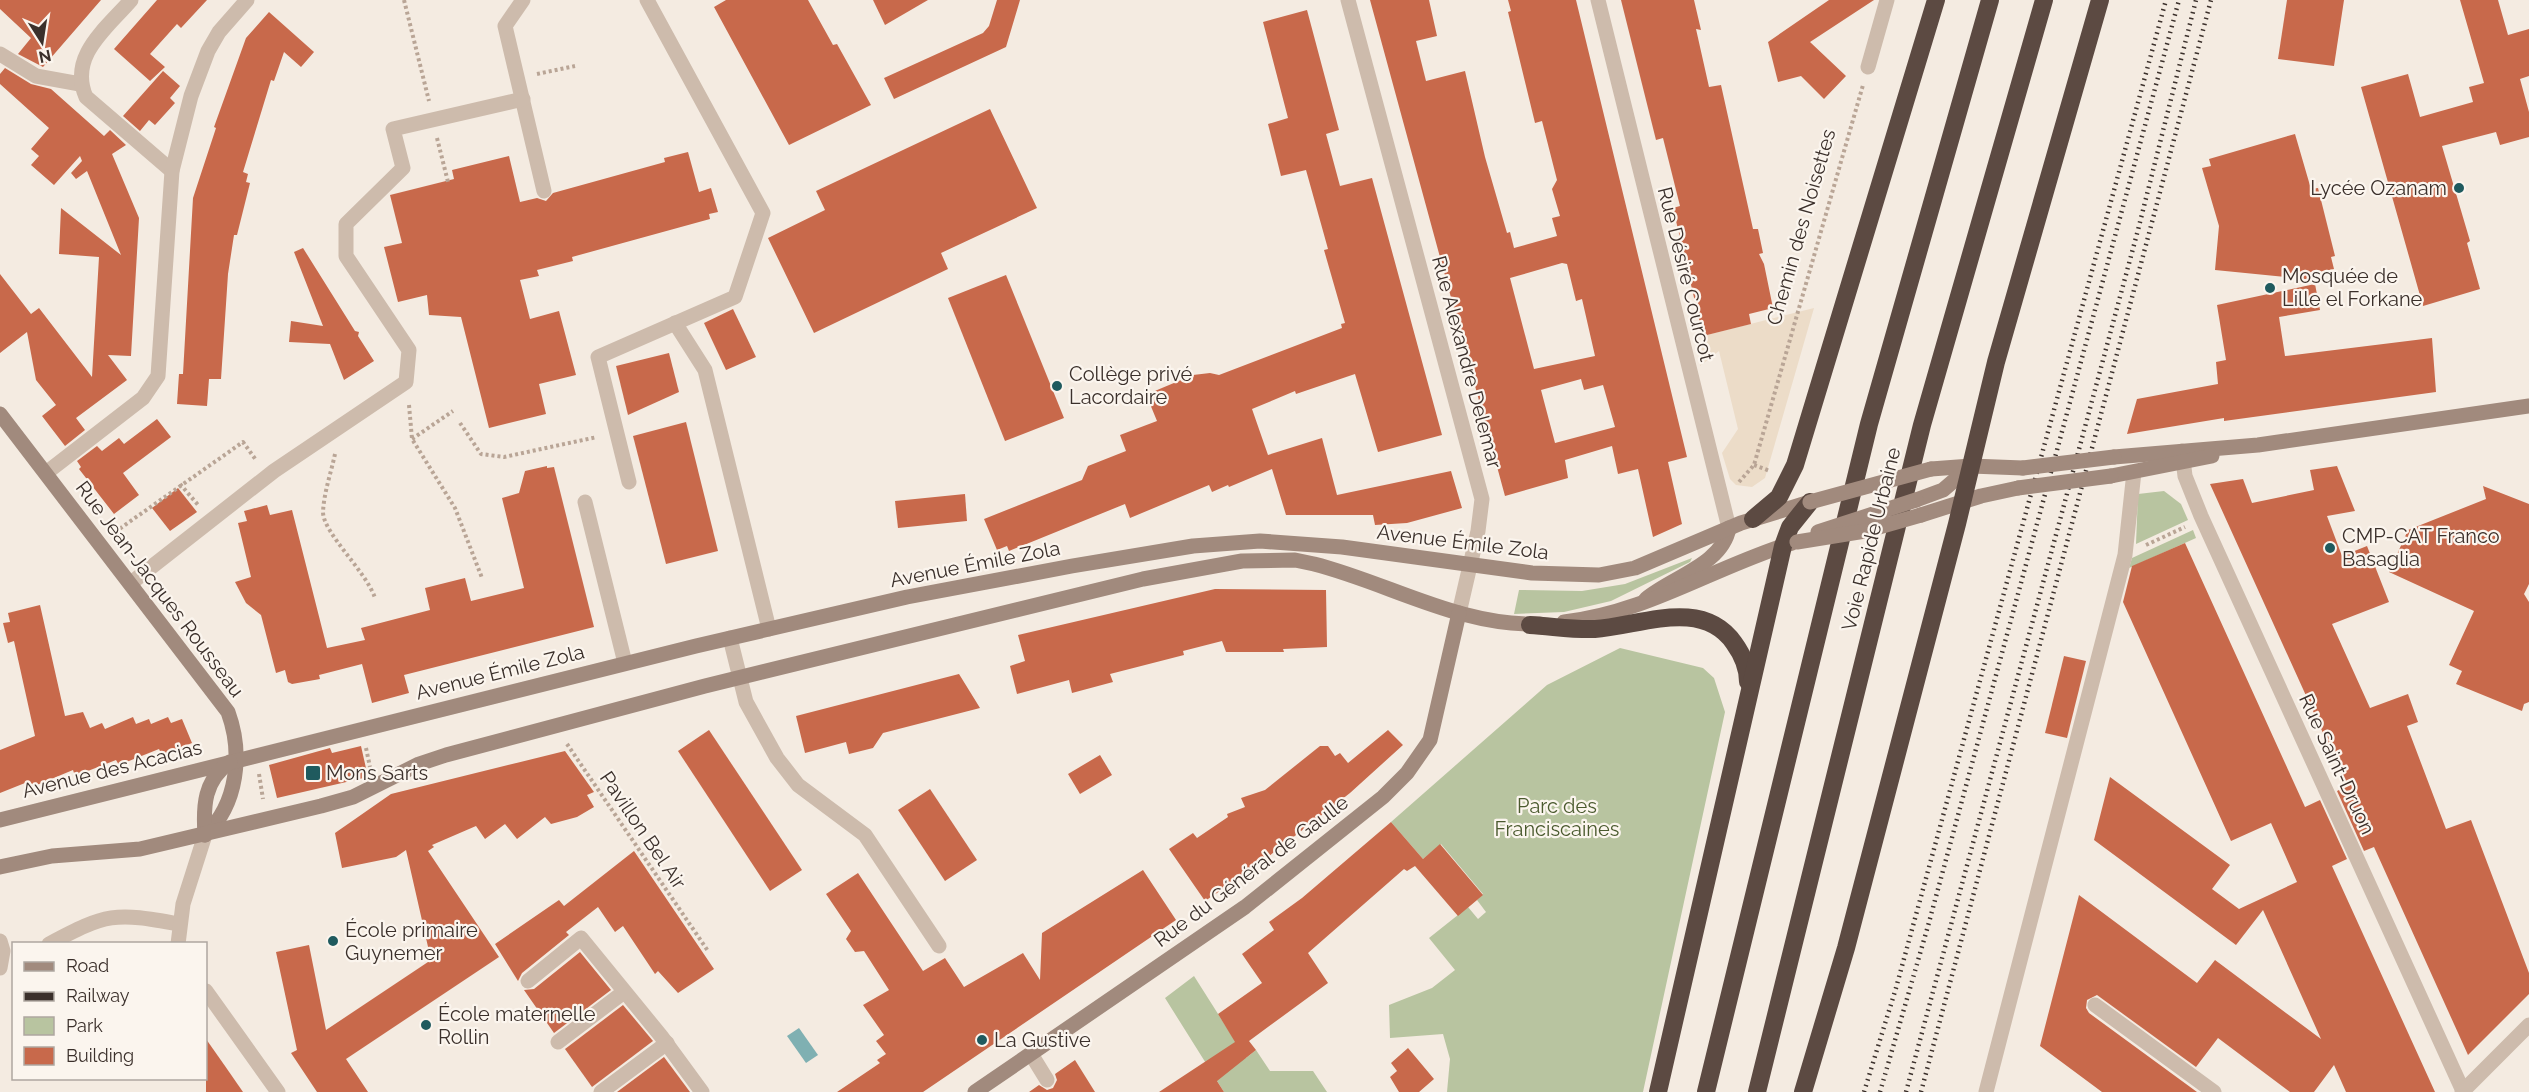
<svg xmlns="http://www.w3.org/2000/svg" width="2529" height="1092" font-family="Raleway,sans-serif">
<rect width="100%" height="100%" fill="#f4ebe1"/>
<g fill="#b8c4a0">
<polygon points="2164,491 2181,504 2188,520 2136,544 2138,494"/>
<polygon points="2193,530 2196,538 2129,568 2132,558"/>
<polygon points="1692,558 1690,562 1611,601 1564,612 1514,614 1519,590 1582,591 1625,584"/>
<polygon points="1620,648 1703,668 1714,678 1725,712 1643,1092 1447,1092 1450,1059 1443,1034 1390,1038 1389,1005 1432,988 1455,970 1429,938 1468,907 1478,919 1486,912 1477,900 1483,894 1441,844 1423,859 1391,822 1547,685"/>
<polygon points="1194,976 1246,1058 1256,1050 1270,1071 1313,1071 1327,1092 1224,1092 1165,998"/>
</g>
<polygon fill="#ecdcc8" points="1814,308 1765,478 1752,487 1736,485 1730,479 1722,453 1738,429 1719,351 1700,366 1703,336"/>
<polygon fill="#7fb0b2" points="799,1028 818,1055 806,1063 787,1036"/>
<g fill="#c8694b" fill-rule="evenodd">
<polygon points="0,0 101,0 43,67 18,54 31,38 0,9"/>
<polygon points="157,0 207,0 181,28 177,24 150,54 165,67 150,81 114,49"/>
<polygon points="726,0 808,0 833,45 837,44 871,105 789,145 714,7"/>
<polygon points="873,0 928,0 885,25"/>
<polygon points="997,0 1020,0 1006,47 894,99 884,78 983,33 989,26"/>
<path d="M1370 0H1429L1437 36 1416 41 1426 81 1465 71 1485 157 1507 233 1510 232 1514 248 1557 236 1552 218 1560 216 1552 189 1557 180 1542 121 1535 123 1508 12 1511 11 1508 0H1576L1687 457 1668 462 1682 524 1653 537 1638 469 1618 474 1612 446 1565 460 1568 478 1505 496ZM1562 263 1567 264 1576 301 1582 299 1595 356 1534 369 1510 278ZM1581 379 1584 390 1603 385 1615 427 1555 443 1541 390Z"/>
<polygon points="1621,0 1694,0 1701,30 1696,29 1709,87 1721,85 1753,229 1758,229 1763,253 1759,254 1764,264 1773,308 1749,314 1751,324 1703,336 1673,208 1680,206 1663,138 1656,140"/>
<polygon points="1829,0 1874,0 1810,42 1846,76 1824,99 1801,76 1778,82 1768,42"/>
<polygon points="2287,0 2344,0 2334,66 2278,59"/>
<polygon points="2460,0 2498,0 2508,35 2529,29 2529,76 2520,79 2529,112 2529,137 2500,145 2496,132 2442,146 2470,241 2467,243 2480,289 2423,306 2361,87 2408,74 2420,117 2473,102 2469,87 2484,83"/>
<polygon points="1307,10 1339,130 1326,134 1340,186 1372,178 1442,435 1378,452 1355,374 1296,394 1295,391 1252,409 1268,455 1322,438 1337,495 1451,471 1462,508 1407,523 1375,525 1373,515 1286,515 1272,469 1229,487 1228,485 1212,492 1209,485 1130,518 1125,504 1009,551 1007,546 997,550 984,519 1082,480 1088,466 1126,451 1120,435 1157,421 1150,404 1154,402 1150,393 1193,375 1210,373 1219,375 1342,328 1341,324 1345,323 1324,250 1328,249 1306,170 1281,176 1268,124 1288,118 1263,22"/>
<polygon points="269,12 314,52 301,67 284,52 274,81 271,80 243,172 248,174 246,182 250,183 237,235 234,235 228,274 221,379 209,379 207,406 177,404 179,374 183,374 193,198 216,128 214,127 246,38"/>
<polygon points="5,68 31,84 51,89 104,136 110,130 126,145 112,154 139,218 131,356 108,355 127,380 76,418 85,430 65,446 42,416 56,405 36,380 27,332 0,353 0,274 31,314 39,308 92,377 99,257 59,254 61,208 121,255 87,171 76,179 71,173 82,161 80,156 54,185 31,165 39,156 31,149 49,128 0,84 0,74"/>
<polygon points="163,71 180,86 170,98 175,103 155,125 149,120 140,131 123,116"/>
<polygon points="990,109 1037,208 941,253 948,269 814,333 768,238 825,210 816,191"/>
<polygon points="2295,134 2311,189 2318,188 2335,256 2331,257 2334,269 2314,273 2315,280 2215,270 2219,226 2202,168 2211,166 2209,159"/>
<polygon points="688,152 699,192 711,188 718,212 709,214 710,219 572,257 573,261 537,270 539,276 520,280 530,319 559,311 576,375 539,384 546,414 489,428 461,317 429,315 427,295 398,302 384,247 402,243 390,195 454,179 452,170 509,156 520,202 537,198 546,201 553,193 665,162 664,158"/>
<polygon points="303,248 355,331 359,332 358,336 374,361 344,380 330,344 289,342 291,321 323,326 294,252"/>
<polygon points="1006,275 1064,418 1005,441 948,298"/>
<polygon points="2315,284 2320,310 2279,317 2285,356 2432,338 2436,392 2224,421 2224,418 2127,434 2137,399 2218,384 2216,362 2226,360 2217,305"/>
<polygon points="733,309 756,357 726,370 704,323"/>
<polygon points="669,353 679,392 628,415 616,366"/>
<polygon points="157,419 171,437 123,473 139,495 114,514 79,469 81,467 77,461 97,446 102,451 119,438 124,444"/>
<polygon points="686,422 718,551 666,564 633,436"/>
<polygon points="547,466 547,468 554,467 594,627 404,675 409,693 372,703 362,664 319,675 320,679 292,684 288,682 285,670 276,673 261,615 246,603 235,582 251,577 238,523 247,521 244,511 267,505 270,515 292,510 327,648 365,640 361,628 430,610 425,588 465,578 471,601 524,588 502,498 519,493 525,471"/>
<polygon points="2337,466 2355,511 2327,516 2342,556 2367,546 2389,602 2332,624 2370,708 2408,694 2418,722 2407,726 2446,829 2471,820 2529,973 2529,994 2468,1055 2374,847 2364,851 2337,791 2347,786 2210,484 2243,479 2252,503 2314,490 2310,470"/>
<polygon points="2483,486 2529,504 2529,584 2524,594 2529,602 2529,702 2524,704 2522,711 2456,684 2462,671 2449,665 2474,611 2389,572 2408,530 2486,499"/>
<polygon points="178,488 197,512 170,531 152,508"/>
<polygon points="965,494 967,521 898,528 895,501"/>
<polygon points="2185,543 2305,807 2320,800 2347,859 2332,866 2435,1092 2346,1092 2334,1065 2314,1092 2290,1092 2218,1038 2196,1067 2097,995 2087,1000 2086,1008 2089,1013 2197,1092 2102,1092 2040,1046 2079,895 2197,983 2215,960 2321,1039 2263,910 2236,945 2094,840 2110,777 2230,865 2212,889 2239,909 2297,882 2271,823 2231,841 2123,602 2132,566"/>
<polygon points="1215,589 1326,590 1327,647 1283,649 1284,652 1226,652 1222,641 1183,651 1184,655 1110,674 1113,682 1072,693 1069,680 1017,694 1010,666 1025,661 1018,635"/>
<polygon points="40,605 65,716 83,712 90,728 102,723 105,729 133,717 136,724 149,719 151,724 168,717 171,723 182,719 192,743 162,755 159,749 119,765 116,760 75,776 73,770 32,787 30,781 0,793 0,750 35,736 14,641 8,643 3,623 10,622 8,613"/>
<polygon points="2064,656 2086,661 2067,738 2045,733"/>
<polygon points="959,674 980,708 883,733 873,748 849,754 846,742 805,753 796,716"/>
<polygon points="709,730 802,870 770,891 678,751"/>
<polygon points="1388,730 1403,745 1350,793 1251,870 1205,901 1169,849 1193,833 1197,838 1228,817 1227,814 1245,807 1241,798 1265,790 1320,746 1328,746 1335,756 1340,753 1348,763"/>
<polygon points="361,746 368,777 277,798 269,765 330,748 332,753"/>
<polygon points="565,751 594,792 587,795 594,807 577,817 551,824 545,817 517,839 505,824 485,839 476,826 432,845 434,847 428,851 499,957 346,1059 368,1092 317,1092 291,1053 297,1050 276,952 309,945 326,1030 431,960 406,850 396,857 342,868 335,833 391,794"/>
<polygon points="1100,755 1112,775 1080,794 1068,774"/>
<polygon points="930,789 977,860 945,881 898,810"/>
<polygon points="1391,822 1423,859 1440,844 1483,895 1458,916 1415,866 1407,871 1404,869 1308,953 1328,983 1249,1041 1256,1050 1217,1081 1224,1092 1159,1092 1235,1042 1218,1014 1262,983 1242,954 1274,930 1269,922 1302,898"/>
<polygon points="634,851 714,969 678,993 658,971 655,974 623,926 615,932 598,907 566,932 569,935 522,973 518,981 495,944 559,900 564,906"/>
<polygon points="1143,870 1176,920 923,1092 837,1092 880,1063 877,1060 886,1054 876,1041 884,1035 863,1005 889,990 864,951 855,952 846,939 851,931 826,894 858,873 923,971 945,958 964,987 1023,953 1040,980 1042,933"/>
<polygon points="580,952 611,990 554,1033 524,990 534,989"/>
<polygon points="623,1005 653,1041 592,1087 565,1049"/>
<polygon points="206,1039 225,1066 243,1092 206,1092"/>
<polygon points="1408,1048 1434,1079 1419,1092 1399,1092 1390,1077 1397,1071 1391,1063"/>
<polygon points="664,1057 690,1092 617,1092"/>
<polygon points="1075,1060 1095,1092 1029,1092 1039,1085 1047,1090 1053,1088 1057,1080 1055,1074"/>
</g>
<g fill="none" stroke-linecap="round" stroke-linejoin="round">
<g stroke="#b9a596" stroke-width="4" stroke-dasharray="3 3" stroke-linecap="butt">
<polyline points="404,0 429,101"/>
<polyline points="537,74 575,66"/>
<polyline points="437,138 448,182"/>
<polyline points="409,405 412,439 455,508 482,578"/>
<polyline points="460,423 481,454 504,457 597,437"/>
<polyline points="412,439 453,411"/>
<path d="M335 454C331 473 324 492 323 512 323 533 366 571 375 598"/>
<polyline points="1754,465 1770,471"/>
<polyline points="1739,482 1754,465 1863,85"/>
<polyline points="180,484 199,506"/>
<polyline points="115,532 243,442 256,460"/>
<polyline points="2146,545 2185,527"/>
<polyline points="567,744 708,951"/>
<polyline points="366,748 370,767"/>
<polyline points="259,774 263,799"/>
</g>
<g stroke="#cdbbac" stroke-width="15">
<polyline points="523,0 505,26 544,191"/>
<polyline points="0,54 36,76 80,84"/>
<polyline points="675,323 705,370 769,629"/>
<polyline points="629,482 598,357 735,297 763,213 647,0"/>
<polyline points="585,502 625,663"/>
<polyline points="131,583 274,471 406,382 409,350 346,256 346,224 403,168 393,129 523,99"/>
<polyline points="528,981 581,938 661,1036 702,1092"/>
<polyline points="558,1042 624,992"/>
<polyline points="1031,1054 1047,1080"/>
<polyline points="601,1092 667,1043"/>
<polyline points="1986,1092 2125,555 2134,472"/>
</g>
<g stroke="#cdbbac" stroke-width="15">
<path d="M131 0C107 28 68 56 86 97L172 171"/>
<polyline points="1348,0 1482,499 1478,531 1459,613"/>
<polyline points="1598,0 1729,528"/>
<polyline points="1868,67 1887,0"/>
<polyline points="2182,451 2185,476 2201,516 2463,1091"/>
<polyline points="46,473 143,398 158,376 172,171 191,96 208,51 219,32 247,0"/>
<polyline points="730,638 746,702 777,758 798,785 865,835 939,946"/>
<polyline points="0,941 3,951 0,968"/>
<path d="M49 944C107 913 114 912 179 924"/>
<polyline points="178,944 183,904 205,835"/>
<polyline points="206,991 278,1092"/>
<polyline points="2095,1005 2214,1092"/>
<polyline points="2462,1092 2529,1025"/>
</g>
<g stroke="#a18a7d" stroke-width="15">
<path d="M0 414 228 712C243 753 238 804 205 835"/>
<polyline points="2114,457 2258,445 2529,406"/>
<polyline points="1931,469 1971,466 2023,468"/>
<polyline points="2111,476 2212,456"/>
<polyline points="1916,500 1943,490 1971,466"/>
<polyline points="1921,515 1981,496 2018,488"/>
<path d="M1646 599C1672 577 1722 565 1729 528"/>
<path d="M1564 622C1646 613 1714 567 1792 543"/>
<polyline points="0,820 696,646 907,597 1072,566 1193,546 1260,541 1342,547 1532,573 1599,575 1635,568 1741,523 1810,502"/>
<path d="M205 835C203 806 204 780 230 762"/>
<path d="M0 867 52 856 140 849 321 806 353 797 419 764 446 755 705 686 1143 579 1242 561 1295 560 1314 564C1389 583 1460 627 1540 624"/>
<polyline points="975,1092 1245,907 1383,797 1407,773 1430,740 1459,613"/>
</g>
<g stroke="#5c4a42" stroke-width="18">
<polyline points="1753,519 1779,497 1795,465 1936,0"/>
<path d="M1530 625C1551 626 1573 630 1595 629 1640 626 1702 597 1734 643 1742 654 1748 668 1748 682"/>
<polyline points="1658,1092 1783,546 1790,527 1810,502"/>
<polyline points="1706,1092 1869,424 1990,0"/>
<polyline points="1757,1092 1922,425 2044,0"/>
<polyline points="1803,1092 1846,948 1957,524 1996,362 2100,0"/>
</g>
<g stroke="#3b302b" stroke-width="4.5" stroke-dasharray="1.5 4.5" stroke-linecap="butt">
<polyline points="1864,1092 1896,988 2166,0"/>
<polyline points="1880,1092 1928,926 2179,0"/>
<polyline points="1906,1092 2138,230 2196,0"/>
<polyline points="1921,1092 2211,0"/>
</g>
<g stroke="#a18a7d" stroke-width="15">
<polyline points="2023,468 2114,457"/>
<polyline points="2018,488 2111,476"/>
<polyline points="1810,502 1931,469"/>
<polyline points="1818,532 1916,500"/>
<polyline points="1797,542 1865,531 1921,515"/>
</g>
</g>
<g fill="#1f5a5e" stroke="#fbf5ee" stroke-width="2">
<circle cx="2459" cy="188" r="6"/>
<circle cx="2270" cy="288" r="6"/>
<circle cx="1057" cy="386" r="6"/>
<circle cx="2330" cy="548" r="6"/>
<rect x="305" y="765" width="16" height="16" rx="3"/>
<circle cx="333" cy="941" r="6"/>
<circle cx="426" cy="1025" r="6"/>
<circle cx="982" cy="1040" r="6"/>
</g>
<g text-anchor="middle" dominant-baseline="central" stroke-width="4.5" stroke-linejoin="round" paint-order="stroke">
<g font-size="20" fill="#3b302b" stroke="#fbf5ee" text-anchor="start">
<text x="2447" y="188" text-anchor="end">Lycée Ozanam</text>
<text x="2282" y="276">Mosquée de<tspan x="2282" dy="23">Lille el Forkane</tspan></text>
<text x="1069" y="374">Collège privé<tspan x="1069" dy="23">Lacordaire</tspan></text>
<text x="2342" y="536">CMP-CAT Franco<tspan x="2342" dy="23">Basaglia</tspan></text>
<text x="326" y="773">Mons Sarts</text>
<text x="345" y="930">École primaire<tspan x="345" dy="23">Guynemer</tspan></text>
<text x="438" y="1014">École maternelle<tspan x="438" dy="23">Rollin</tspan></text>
<text x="994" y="1040">La Gustive</text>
</g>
<g font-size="20" fill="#3b302b" stroke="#fbf5ee">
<text transform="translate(1801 227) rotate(-74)">Chemin des Noisettes</text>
<text transform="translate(1686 274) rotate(76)">Rue Désiré Courcot</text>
<text transform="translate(1467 362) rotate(75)">Rue Alexandre Delemar</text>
<text transform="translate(1871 539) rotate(-76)">Voie Rapide Urbaine</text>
<text transform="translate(1463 542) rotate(7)">Avenue Émile Zola</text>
<text transform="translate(975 564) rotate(-11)">Avenue Émile Zola</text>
<text transform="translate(160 589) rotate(53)">Rue Jean-Jacques Rousseau</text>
<text transform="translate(500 672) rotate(-14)">Avenue Émile Zola</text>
<text transform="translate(2337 764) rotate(65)">Rue Saint-Druon</text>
<text transform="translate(112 769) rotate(-14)">Avenue des Acacias</text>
<text transform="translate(643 830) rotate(56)">Pavillon Bel Air</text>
<text transform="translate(1251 871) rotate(-37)">Rue du Général de Gaulle</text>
</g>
<g font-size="20" fill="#4a5a2e" stroke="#fbf5ee">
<text x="1557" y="806">Parc des<tspan x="1557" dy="23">Franciscaines</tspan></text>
</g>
</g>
<rect x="12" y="942" width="195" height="138" fill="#fbf5ee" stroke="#aea6a0" stroke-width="1.5"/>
<rect x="24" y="962" width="30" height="9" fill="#a18a7d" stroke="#aea6a0" stroke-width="1.5"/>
<text x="66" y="972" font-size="18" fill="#3b302b">Road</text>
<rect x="24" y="992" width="30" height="9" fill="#3b302b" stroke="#aea6a0" stroke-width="1.5"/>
<text x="66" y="1002" font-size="18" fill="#3b302b">Railway</text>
<rect x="24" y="1017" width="30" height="18" fill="#b8c4a0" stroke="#aea6a0" stroke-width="1.5"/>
<text x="66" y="1032" font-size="18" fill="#3b302b">Park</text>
<rect x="24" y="1047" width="30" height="18" fill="#c8694b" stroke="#aea6a0" stroke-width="1.5"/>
<text x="66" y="1062" font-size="18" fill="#3b302b">Building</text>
<g transform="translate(42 42) rotate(168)" stroke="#fbf5ee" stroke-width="4.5" paint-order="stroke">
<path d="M0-4.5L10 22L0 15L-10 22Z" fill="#3b302b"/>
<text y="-9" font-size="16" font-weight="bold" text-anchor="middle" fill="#3b302b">N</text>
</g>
</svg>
